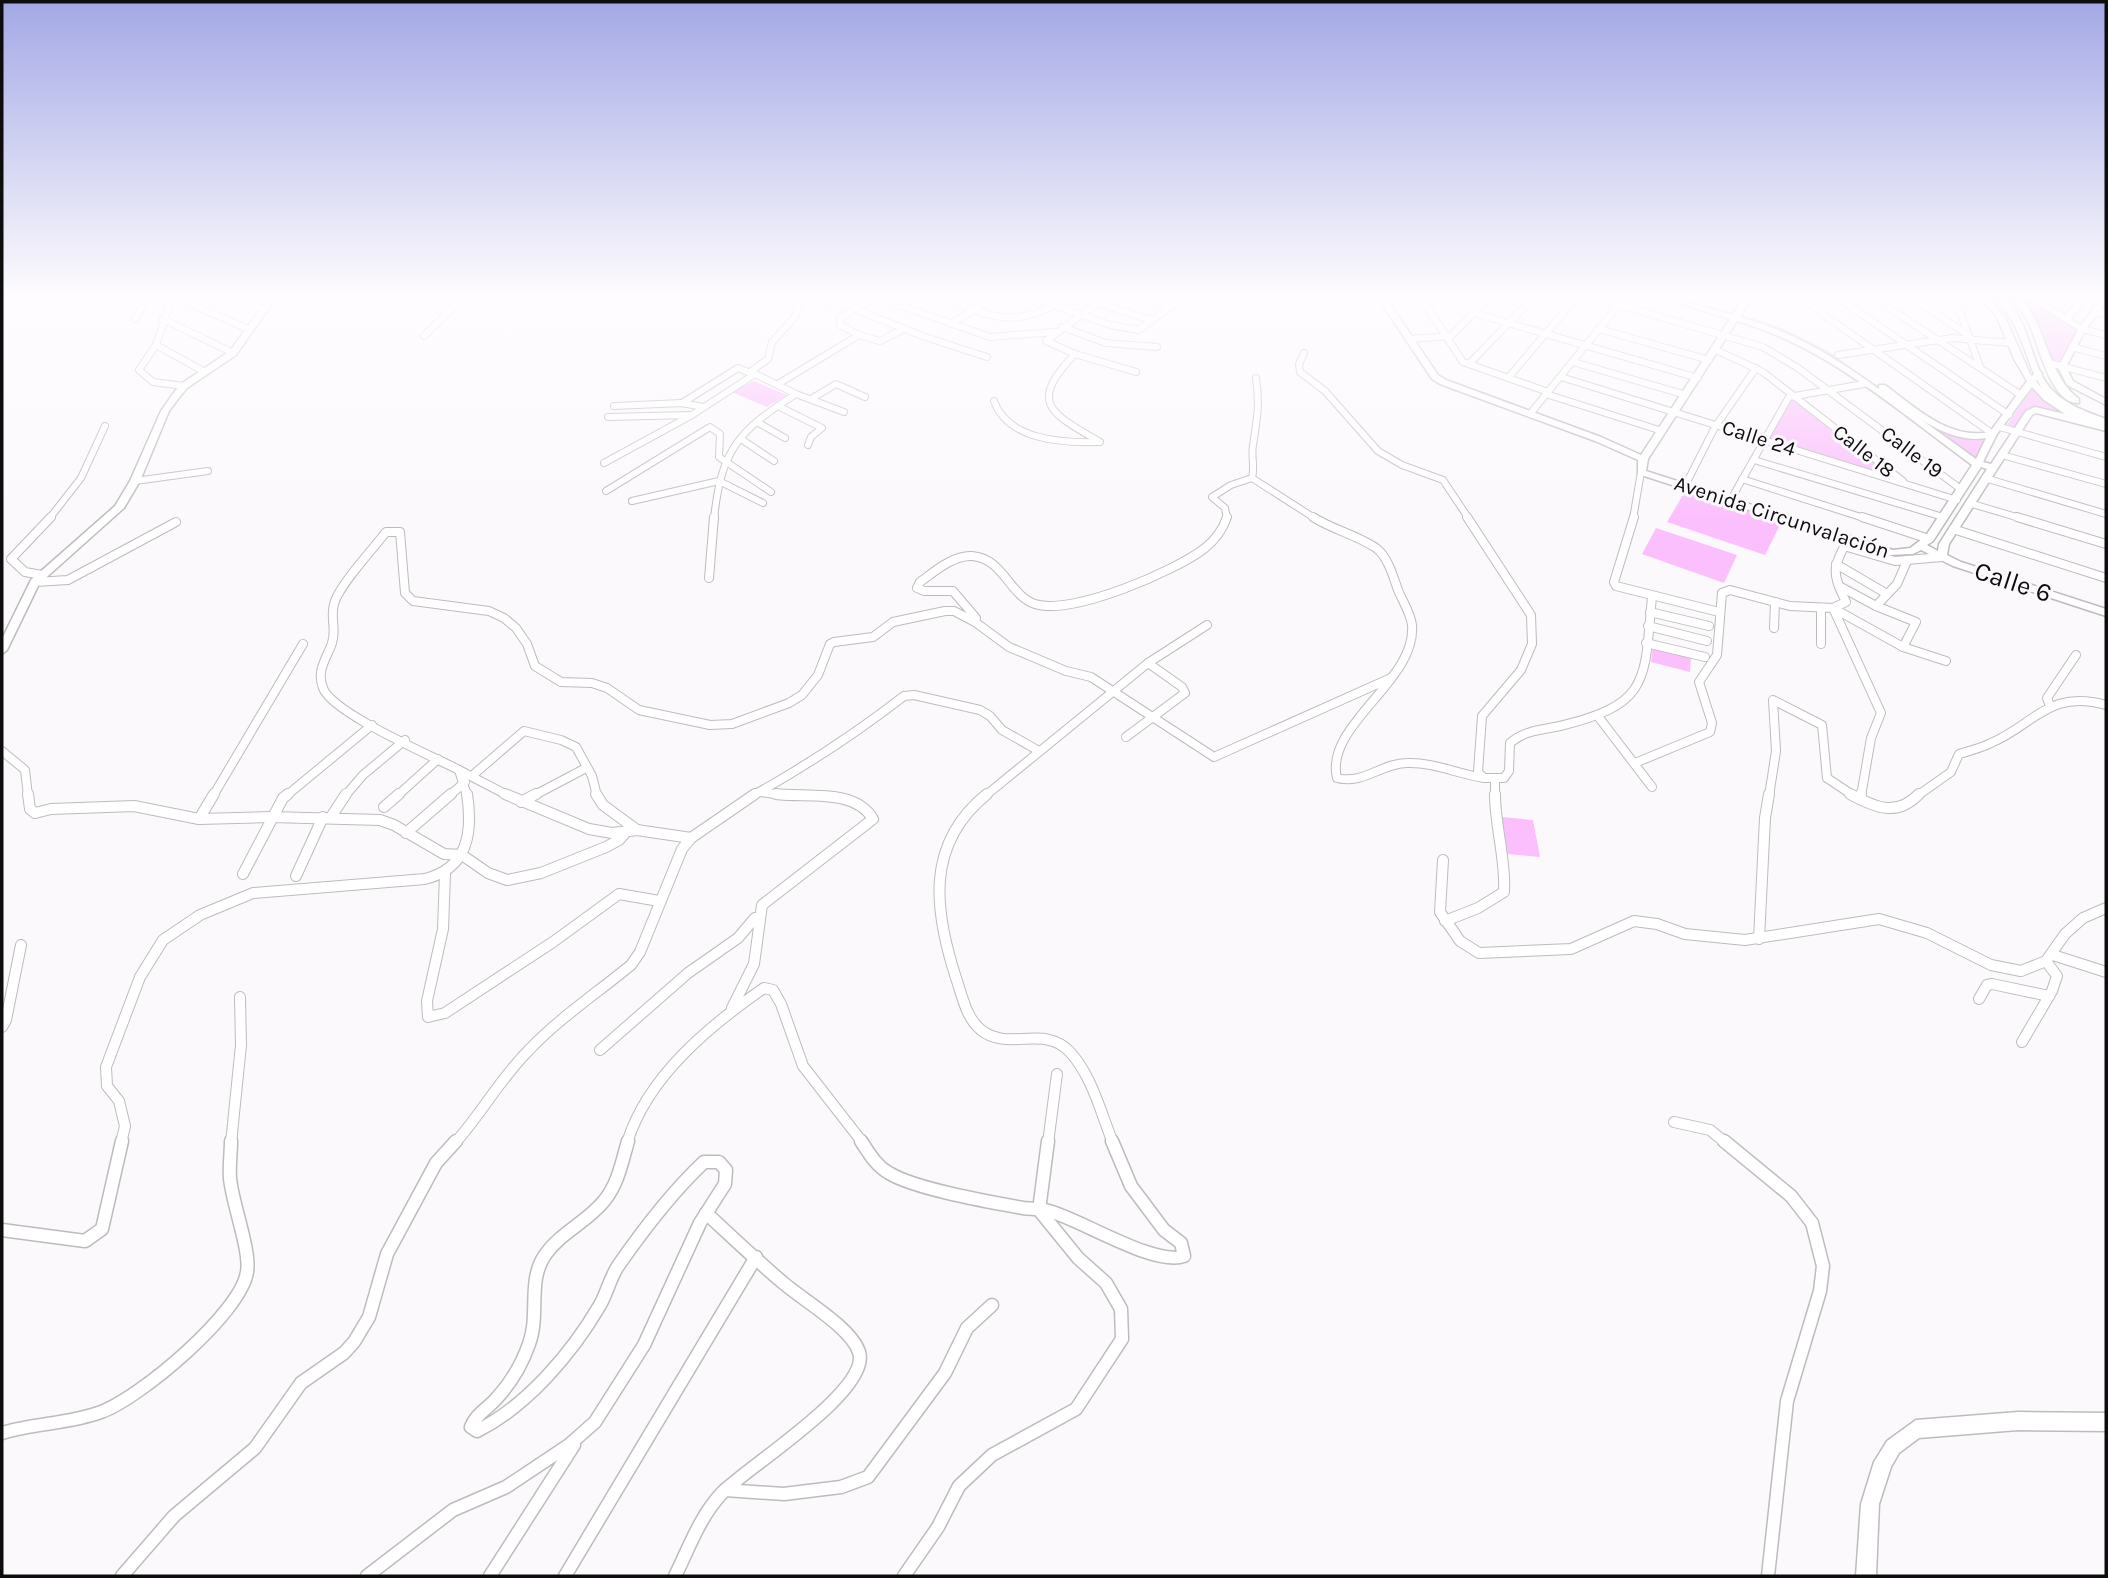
<svg xmlns="http://www.w3.org/2000/svg" width="2108" height="1578" font-family="Karla,sans-serif">
<rect width="100%" height="100%" fill="#fcf9fc"/>
<g fill="#fbbffd">
<polygon points="2018,298 2029,298 2078,329 2058,363 2053,362 2031,314"/>
<polygon points="1745,316 1787,330 1828,351 1942,432 1986,441 1975,460 1833,359 1743,319"/>
<polygon points="754,381 787,395 767,407 732,392"/>
<polygon points="2032,389 2050,404 2076,419 2036,409 2015,429 2006,426"/>
<polygon points="1791,398 1894,477 1767,439"/>
<polygon points="1686,490 1782,521 1765,555 1667,522"/>
<polygon points="1656,528 1737,555 1724,583 1642,554"/>
<polygon points="1653,647 1691,657 1690,672 1651,662"/>
<polygon points="1502,817 1533,820 1540,857 1508,854"/>
</g>
<g fill="none" stroke-linecap="round" stroke-linejoin="round">
<g stroke="#bebbbe" stroke-width="8">
<g id="street-far3">
<polyline points="172,298 156,345 139,370 153,382 184,386"/>
<polyline points="178,298 248,329"/>
<polyline points="239,298 262,309"/>
<polyline points="872,298 840,318 840,325 859,335 880,341 904,329"/>
<polyline points="879,298 990,337 1055,332"/>
<path d="M943 298C985 314 1011 329 1054 305"/>
<polyline points="1034,298 1110,325 1139,330 1182,298"/>
<polyline points="1104,298 1046,341 1075,354 1136,372"/>
<polyline points="1143,298 1170,306"/>
<polyline points="1421,298 1463,362 1548,392"/>
<polyline points="1473,298 1485,302"/>
<polyline points="1596,298 1763,347 1798,368 1962,490"/>
<polyline points="1800,298 1993,434"/>
<polyline points="1838,298 2009,415"/>
<polyline points="1874,298 2021,395"/>
<polyline points="1912,298 1968,335"/>
<polyline points="1947,298 1959,309 1980,367"/>
<polyline points="827,303 834,298"/>
<polyline points="1098,303 1151,320"/>
<polyline points="855,309 925,337 987,357"/>
<polyline points="2097,312 2106,314"/>
<polyline points="1474,313 1698,378"/>
<polyline points="135,319 147,298"/>
<polyline points="163,319 233,353"/>
<polyline points="951,324 992,298"/>
<polyline points="1062,327 1106,343 1157,347"/>
<polyline points="1599,329 1709,360"/>
<polyline points="2082,329 2106,335"/>
<polyline points="424,336 463,298"/>
<polyline points="1409,339 1451,336 1489,298"/>
<polyline points="156,345 205,372"/>
<polyline points="2072,347 2106,356"/>
<polyline points="1716,350 1763,372 1903,481"/>
<polyline points="1304,353 1299,364 1300,372 1325,391 1378,451 1402,465 1443,480 1469,519"/>
<path d="M1075 354C1027 404 1051 413 1100 442"/>
<polyline points="1838,355 1952,338 2011,343"/>
<polyline points="1573,362 1686,395"/>
<polyline points="2049,363 2106,378"/>
<polyline points="1469,364 1533,298"/>
<polyline points="750,372 768,359 772,342 794,318 803,298"/>
<polyline points="1561,377 1957,500"/>
<polyline points="1508,378 1576,298"/>
<polyline points="778,384 859,335"/>
<polyline points="796,394 844,412"/>
<polyline points="1546,394 1662,431"/>
<polyline points="811,399 836,384 865,397"/>
<path d="M994 401C1008 440 1061 443 1098 442"/>
<polyline points="682,403 738,368 753,374"/>
<polyline points="614,406 682,403 703,407"/>
<polyline points="778,406 822,428 811,437 808,445"/>
<polyline points="1530,414 1624,298"/>
<polyline points="608,417 690,415"/>
<polyline points="757,422 785,438"/>
<polyline points="2000,427 2106,457"/>
<polyline points="741,439 774,461"/>
<polyline points="2002,455 2106,484"/>
<polyline points="1754,460 1943,517"/>
<path d="M604 463 692 415 755 374 796 394C738 431 721 450 714 519"/>
<polyline points="1252,478 1316,519"/>
<polyline points="1985,478 2106,514"/>
<polyline points="1742,479 1867,519"/>
<polyline points="135,481 208,471"/>
<polyline points="1685,486 1715,427 1756,368"/>
<polyline points="606,491 710,427 720,434 719,457 771,492"/>
<polyline points="632,501 719,481 763,503"/>
<polyline points="1730,501 1789,397 1864,384"/>
<polyline points="1969,503 2023,519"/>
<polyline points="49,519 81,478 105,426"/>
<path d="M1227 519 1225 508 1212 497 1231 485 1252 478C1255 467 1251 456 1253 445 1257 418 1260 406 1256 378"/>
<polyline points="1633,519 1641,472"/>
</g>
</g>
<g stroke="#bebbbe" stroke-width="10">
<g id="street-far2">
<path d="M1313 517C1333 530 1357 535 1376 548 1388 557 1393 576 1398 590 1402 600 1411 614 1412 625 1417 681 1324 725 1337 778 1363 785 1382 763 1407 763 1433 762 1458 774 1484 778"/>
<path d="M1467 517 1531 615 1532 644 1521 670 1482 716 1478 772 1484 778H1504L1509 771 1510 743C1525 730 1542 730 1560 726 1652 704 1644 679 1652 597"/>
<polyline points="1634,517 1614,582 1616,586 1719,612"/>
<polyline points="1862,517 1929,539"/>
<polyline points="2017,517 2106,544"/>
<polyline points="1953,529 2106,578"/>
<path d="M1848 539C1833 568 1831 572 1846 602L1833 608 1881 713 1871 738 1861 796"/>
<polyline points="1844,546 1895,561 1942,557"/>
<polyline points="1836,564 1887,594"/>
<polyline points="42,575 25,572 11,559 51,517"/>
<polyline points="709,578 714,517"/>
<polyline points="35,582 68,580 176,522"/>
<polyline points="1839,586 1876,606 1916,622 1903,647"/>
<polyline points="1876,606 1897,584 1907,561"/>
<polyline points="1821,609 1821,644"/>
<polyline points="1650,612 1709,626"/>
<polyline points="975,622 1009,647 1066,671 1091,677 1214,757 1391,678"/>
<polyline points="1648,626 1707,641"/>
<polyline points="1774,628 1775,602"/>
<polyline points="1646,643 1705,657"/>
<polyline points="2050,706 2047,698 2076,655"/>
<polyline points="1597,715 1652,787"/>
<polyline points="1126,737 1185,693 1182,687 1148,663"/>
<polyline points="2,751 25,770 28,796"/>
<polyline points="1635,763 1710,732 1712,723 1699,682 1717,655 1722,593 1730,590 1790,606 1833,608 1903,647 1946,661"/>
<polyline points="459,770 509,796"/>
<polyline points="473,775 524,731 561,740 576,747 592,776 597,796"/>
<polyline points="1495,780 1495,796"/>
<polyline points="760,792 790,796"/>
<polyline points="213,796 303,644"/>
<polyline points="286,796 372,725"/>
<polyline points="345,796 363,775 405,740"/>
<polyline points="397,796 438,759"/>
<polyline points="449,796 465,782"/>
<path d="M467 796 459 770C432 756 332 713 323 688 316 670 327 658 332 643 337 628 329 616 335 601 342 582 373 549 386 532H400L405 593 413 601 489 611 504 618 516 628 527 644 535 666 561 682 592 683 607 688 639 710 710 725 732 724 789 703 802 695 818 675 830 644 834 642 873 637 893 622 945 611H954L975 622 976 618 953 591H924L917 588 920 582C934 572 953 555 972 556 1003 558 1009 595 1035 604 1071 616 1176 571 1205 548 1215 540 1223 529 1227 517"/>
<polyline points="533,796 586,768"/>
<path d="M752 796C806 766 855 734 904 696L914 695 980 710 990 716 1002 730 1039 751"/>
<polyline points="985,796 1148,663 1207,625"/>
<polyline points="1769,796 1776,751 1773,700 1822,725 1827,778 1854,796"/>
<path d="M1917 796 1951 772 1959 754C1969 751 1981 748 1991 743 2035 724 2049 689 2106 705"/>
</g>
</g>
<g stroke="#bebbbe" stroke-width="12">
<g id="street-far1">
<polyline points="28,794 30,809 35,813 51,809 134,806 199,819 271,817 380,820 394,825 444,854 462,855 488,873 507,880 541,873 606,847 619,840 627,831"/>
<polyline points="505,794 589,829 612,833 637,830 691,838"/>
<polyline points="596,794 603,805 637,830"/>
<path d="M987 794C925 844 934 910 956 978 962 995 966 1018 981 1030 1009 1052 1044 1024 1070 1052 1092 1076 1101 1113 1113 1143"/>
<path d="M1850 794C1876 808 1897 817 1919 794"/>
<polyline points="1860,799 1861,794"/>
<polyline points="521,802 536,794"/>
<polyline points="384,807 399,794"/>
<polyline points="331,817 346,794"/>
<polyline points="199,819 214,794"/>
<polyline points="406,833 451,794"/>
<polyline points="1443,860 1440,912 1460,941 1479,953 1571,949 1634,921 1657,924 1685,934 1745,940 1879,919 1927,933 1991,965 2021,971 2046,961 2065,934 2083,918 2106,908"/>
<polyline points="445,873 443,929 427,1001 428,1017 445,1013 553,942 619,894 659,901"/>
<polyline points="243,874 283,798 288,794"/>
<polyline points="296,876 323,817"/>
<path d="M1445 921 1478 908 1504 892C1506 859 1495 827 1495 794"/>
<polyline points="1759,939 1765,818 1769,794"/>
<polyline points="2053,955 2106,972"/>
<polyline points="1979,999 1987,985 1992,984 2049,996"/>
<path d="M732 1008 754 964 762 905 873 819C855 788 806 798 776 794"/>
<polyline points="2,1027 6,1020 21,945"/>
<polyline points="2022,1042 2052,991 2057,976 2046,961"/>
<polyline points="600,1050 688,973 738,938 755,918"/>
<polyline points="1674,1122 1710,1130 1726,1143"/>
<path d="M121 1143 125 1126 119 1101 107 1086 106 1067 140 977 163 940 200 915 253 893 425 879C468 868 473 833 467 794"/>
<polyline points="231,1143 241,1045 240,997"/>
<path d="M455 1143C481 1114 500 1079 528 1051 558 1019 597 993 631 965L640 952 682 849 691 838 755 794"/>
<path d="M627 1143C647 1077 709 1026 764 988L773 990 781 1004 803 1066 863 1143"/>
<polyline points="1048,1143 1057,1074"/>
</g>
</g>
<g stroke="#bebbbe" stroke-width="15">
<g id="street">
<path d="M861 1141C869 1153 876 1166 889 1173 915 1189 990 1202 1023 1208 1031 1209 1041 1209 1049 1211 1080 1219 1155 1267 1184 1256L1181 1243 1164 1230 1131 1186 1112 1141"/>
<polyline points="1724,1141 1791,1196 1812,1223 1823,1266 1820,1291 1787,1401 1768,1576"/>
<polyline points="2,1230 85,1241 102,1229 122,1141"/>
<path d="M2 1433C34 1423 69 1424 101 1412 140 1398 241 1313 247 1272 251 1251 232 1203 230 1178 229 1166 231 1153 231 1141"/>
<polyline points="725,1490 784,1494 841,1487 868,1477 945,1373 967,1328 992,1305"/>
<polyline points="122,1576 174,1516 255,1448 301,1383 344,1353 354,1342 369,1317 387,1254 436,1163 456,1141"/>
<path d="M367 1576 453 1510 506 1487 569 1445 595 1422 644 1345 700 1223 725 1184 726 1170 719 1162H704C672 1192 643 1230 618 1266 610 1278 607 1293 600 1305 572 1353 527 1406 477 1431L471 1427C476 1414 487 1409 496 1399 510 1384 522 1364 529 1344 540 1315 527 1281 545 1255 560 1233 587 1222 604 1201 618 1184 622 1162 628 1141"/>
<polyline points="490,1576 574,1445"/>
<polyline points="565,1576 756,1257"/>
<path d="M675 1576C689 1548 700 1516 722 1493 747 1467 872 1390 859 1352 851 1327 801 1299 781 1281 755 1259 731 1236 706 1213"/>
<polyline points="904,1576 938,1527 959,1486 992,1455 1076,1409 1122,1339 1121,1309 1106,1283 1078,1258 1039,1210 1048,1141"/>
</g>
</g>
<g stroke="#bebbbe" stroke-width="3">
<g id="secondary">
<polygon points="268,298 276,298 236,355 187,388 178,399 169,411 140,481 124,508 39,584 7,650 2,654 2,639 31,580 115,506 130,481 161,411 172,395 181,384 230,351"/>
<path d="M1378 298H1386L1438 375 1446 380 1601 437 1641 455 1730 319 1660 298H1673L1733 315 1743 298H1751L1740 317C1804 335 1843 363 1896 401L1879 389V385H1885C1916 408 1949 440 1990 432L2027 381 2014 359 1997 317 1979 298H1988L2005 317 2030 374 2032 376 2038 370 2042 373 2036 381 2039 385C2059 405 2080 416 2106 425V431L2036 413 2032 415 1949 544 1947 555 1961 562 2106 609V616L1953 566 1921 550 1913 554 1888 555 1638 474V460L1595 441 1440 384 1432 379ZM1737 321C1827 347 1898 411 1972 465L1925 537 1910 548 1893 550 1646 471 1648 459ZM2032 387 2044 400 2065 414 2035 407 2026 411 1991 464 1983 462 1997 434ZM1922 420C1941 432 1963 442 1986 438L1976 459ZM1981 467 1987 469 1939 544 1938 551 1927 545 1933 541Z"/>
<polygon points="2028,298 2038,298 2065,315 2080,298 2088,298 2071,319 2081,325 2101,298 2106,298 2106,302 2086,329 2066,367 2073,381 2106,399 2106,405 2067,385 2058,367 2078,330"/>
<polygon points="2018,1412 2106,1413 2106,1431 2018,1430 1919,1438 1899,1453 1891,1467 1879,1504 1876,1576 1856,1576 1861,1504 1874,1462 1887,1441 1916,1420"/>
</g>
</g>
<g stroke="#bebbbe" stroke-width="3">
<g id="primary">
<path d="M1996 298H2005C2033 326 2029 366 2053 391 2067 405 2087 412 2106 419V425C2013 402 2044 354 1996 298Z"/>
<path d="M2011 298H2020C2048 328 2046 373 2079 399V403C2050 405 2038 341 2028 321 2023 312 2017 306 2011 298Z"/>
</g>
</g>
<use href="#street-far3" stroke="#fff" stroke-width="6"/>
<use href="#street-far2" stroke="#fff" stroke-width="8"/>
<use href="#street-far1" stroke="#fff" stroke-width="10"/>
<use href="#street" stroke="#fff" stroke-width="12"/>
<use href="#secondary" fill="#fff" fill-rule="evenodd"/>
<use href="#primary" fill="#fff" fill-rule="evenodd"/>
</g>
<linearGradient id="sky" x2="0" y2="1"><stop stop-color="#a3a8e5"/><stop offset="0.57" stop-color="#fefcfe"/><stop offset="1" stop-color="#fefcfe" stop-opacity="0"/></linearGradient>
<rect width="2108" height="519" fill="url(#sky)"/>
<g text-anchor="middle" dominant-baseline="central" stroke-width="6" stroke-linejoin="round" paint-order="stroke">
<g font-size="21" fill="#0e0d0e" stroke="#fcf9fc">
<text transform="translate(1759 438) rotate(18)">Calle 24</text>
<text transform="translate(1864 451) rotate(38)">Calle 18</text>
<text transform="translate(1912 452) rotate(37)">Calle 19</text>
<text transform="translate(1782 517) rotate(18)">Avenida Circunvalación</text>
</g>
<g font-size="26" fill="#0e0d0e" stroke="#fcf9fc">
<text transform="translate(2013 582) rotate(18)">Calle 6</text>
</g>
</g>
<rect width="2108" height="1578" fill="none" stroke="#0e0d0e" stroke-width="7"/>
</svg>
